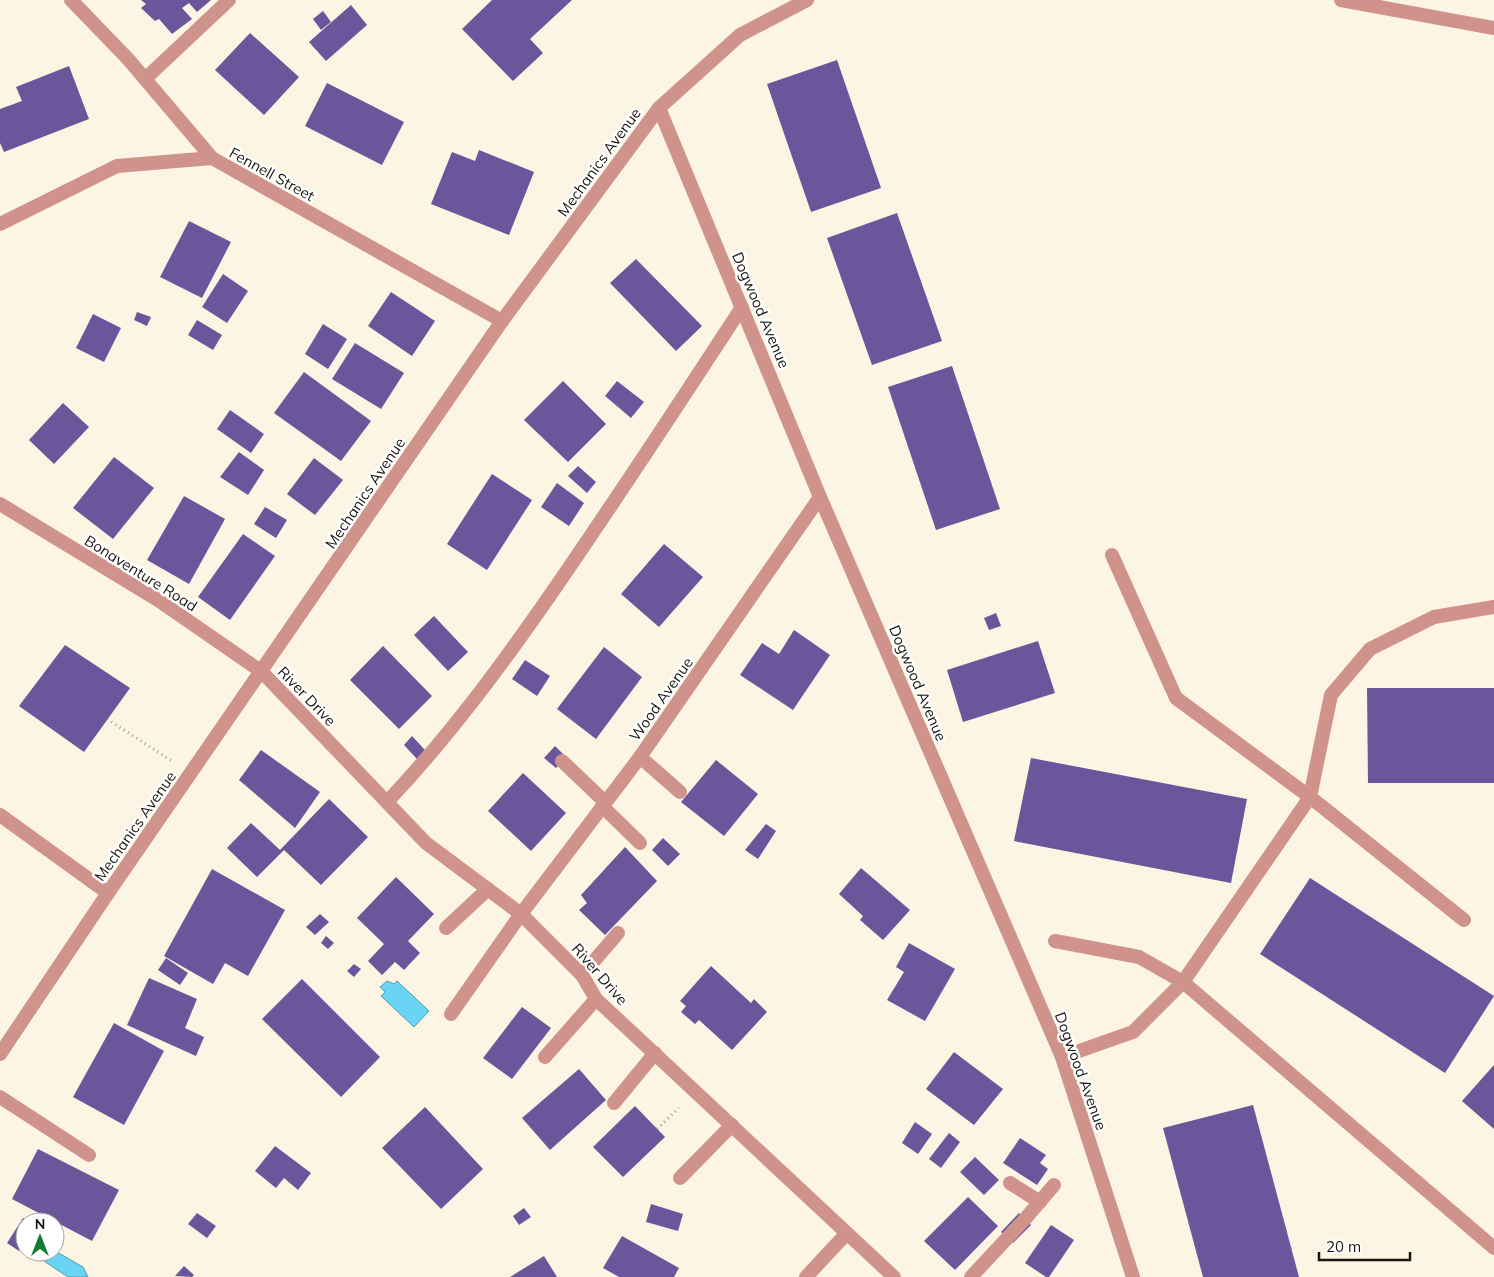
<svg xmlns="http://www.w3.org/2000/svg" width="1494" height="1277" font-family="Mulish,sans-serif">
<rect width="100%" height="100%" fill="#fcf5e3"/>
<g fill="#6ad4f5" stroke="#529bb0">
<polygon points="387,981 394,984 397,981 429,1011 414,1027 381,996 385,992 380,987"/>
<polygon points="55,1251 83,1267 88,1277 68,1277 32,1253"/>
</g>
<g fill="#6a569b">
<polygon points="141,0 211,0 197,12 189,3 182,8 192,19 172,34 159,19 155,21 141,8 146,4"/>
<polygon points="492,0 572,0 530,39 543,53 513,81 462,29"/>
<polygon points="351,5 367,25 326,61 309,42"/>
<polygon points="323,11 331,22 321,30 313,19"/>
<polygon points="250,33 299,77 264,115 215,70"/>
<polygon points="837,60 881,188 811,212 767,84"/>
<polygon points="69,66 89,119 4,152 0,143 0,109 22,101 16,87"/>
<polygon points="327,83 404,122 382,165 305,126"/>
<polygon points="479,150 534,172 509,235 431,204 452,152 475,161"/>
<polygon points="897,213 942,341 872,365 827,238"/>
<polygon points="189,221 231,242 202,298 160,277"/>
<polygon points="636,259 702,326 676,351 610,283"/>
<polygon points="223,274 248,291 227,323 202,307"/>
<polygon points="391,292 435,321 412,356 368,326"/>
<polygon points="137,312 151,317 147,326 134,320"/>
<polygon points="93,314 121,328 104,362 76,348"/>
<polygon points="197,320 222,335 213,350 188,335"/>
<polygon points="323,324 347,339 328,369 305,354"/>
<polygon points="355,343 404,373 381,409 332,379"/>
<polygon points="952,366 1000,509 936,530 888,387"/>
<polygon points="304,372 371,421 341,461 274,413"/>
<polygon points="563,381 606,424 568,462 524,420"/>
<polygon points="617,381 644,402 631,418 605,396"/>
<polygon points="63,403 89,427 54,464 29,440"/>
<polygon points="230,410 264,434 251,453 217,429"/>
<polygon points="239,452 264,470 248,495 220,477"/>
<polygon points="114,457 154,488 113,539 73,508"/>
<polygon points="314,458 343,480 315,515 287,494"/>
<polygon points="578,466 596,482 587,493 568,476"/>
<polygon points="492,474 532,500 487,570 447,544"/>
<polygon points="557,483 584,503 569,526 541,507"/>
<polygon points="184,496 225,519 189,584 147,560"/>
<polygon points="265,507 287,520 276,538 254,524"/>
<polygon points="243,534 275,556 230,620 198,597"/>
<polygon points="664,544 703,577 659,627 621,594"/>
<polygon points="996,613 1001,626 989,630 984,618"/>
<polygon points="434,616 468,652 448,671 414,635"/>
<polygon points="794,630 830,655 793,710 740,675 762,643 779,654"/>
<polygon points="1038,641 1055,693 963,722 947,670"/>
<polygon points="65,645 130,688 84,752 19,706"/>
<polygon points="383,646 432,696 399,729 350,680"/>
<polygon points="604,647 642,677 596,739 557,709"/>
<polygon points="525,660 550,676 537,696 512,679"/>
<polygon points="1367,688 1494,688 1494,783 1368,783"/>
<polygon points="412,736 425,750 417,759 404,745"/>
<polygon points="555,746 566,757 556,768 544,758"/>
<polygon points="261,750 320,792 295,828 239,780"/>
<polygon points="1031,758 1247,799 1231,883 1014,841"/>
<polygon points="716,760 758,794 724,836 681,802"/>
<polygon points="523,773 566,813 531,851 488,811"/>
<polygon points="329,799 368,837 321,885 284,850 257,877 227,848 251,823 280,850"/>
<polygon points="766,824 776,831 758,859 745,850"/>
<polygon points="663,838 680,854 668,866 652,850"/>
<polygon points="625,847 657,881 605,935 579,910 587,903 581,895"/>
<polygon points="861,868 910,910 883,940 860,920 863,916 839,894"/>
<polygon points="212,869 285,910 248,976 225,963 213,984 164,956"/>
<polygon points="396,877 434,914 408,941 420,953 404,970 395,962 382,975 368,961 384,944 357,918"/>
<polygon points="1310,878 1494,996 1445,1073 1260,954"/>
<polygon points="320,914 329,922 315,935 306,927"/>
<polygon points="326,936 334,943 328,949 321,943"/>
<polygon points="909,943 955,969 925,1021 887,1000 904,972 896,967"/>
<polygon points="166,958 188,973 180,985 158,970"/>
<polygon points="354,964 361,969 354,977 347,971"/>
<polygon points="711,966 751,1003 754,999 767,1012 732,1050 699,1020 695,1024 681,1012 686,1006 680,1001"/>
<polygon points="149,978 197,999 185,1028 204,1037 196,1056 127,1025"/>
<polygon points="302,979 380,1057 341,1097 262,1019"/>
<polygon points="522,1007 551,1028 512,1079 483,1058"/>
<polygon points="114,1023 164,1051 124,1125 73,1097"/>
<polygon points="954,1052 1003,1089 974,1125 926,1089"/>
<polygon points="1494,1065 1494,1129 1462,1101"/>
<polygon points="579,1069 606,1100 550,1150 522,1118"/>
<polygon points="1253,1105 1299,1277 1203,1277 1163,1128"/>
<polygon points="635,1106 665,1137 623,1177 593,1147"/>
<polygon points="425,1107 483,1169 441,1209 382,1148"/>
<polygon points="915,1122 932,1134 918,1154 902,1143"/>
<polygon points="949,1133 960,1142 941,1168 929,1159"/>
<polygon points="1020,1138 1046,1155 1040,1163 1048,1169 1037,1185 1003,1163"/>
<polygon points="275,1146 311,1173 298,1190 284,1178 276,1188 255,1171"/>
<polygon points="38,1149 119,1190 92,1241 12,1199"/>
<polygon points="975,1157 999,1180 984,1195 960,1172"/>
<polygon points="968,1197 998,1226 955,1270 924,1241"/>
<polygon points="651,1204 683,1214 678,1231 646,1222"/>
<polygon points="524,1208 531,1217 519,1225 513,1216"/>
<polygon points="197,1213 216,1226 207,1238 188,1224"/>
<polygon points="1019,1213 1031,1225 1013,1243 1001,1232"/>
<polygon points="23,1218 29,1222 25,1222 25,1241 19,1251 7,1243"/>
<polygon points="1051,1225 1074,1240 1049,1277 1046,1277 1025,1263"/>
<polygon points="622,1236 679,1268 674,1277 619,1277 603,1268"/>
<polygon points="544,1256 557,1277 510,1277"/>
<polygon points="184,1266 194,1275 192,1277 175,1276"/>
</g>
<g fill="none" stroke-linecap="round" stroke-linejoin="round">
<g stroke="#a19c8f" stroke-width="3" stroke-dasharray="1 4" stroke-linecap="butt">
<polyline points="107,719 172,761"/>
<polyline points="657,1129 679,1108"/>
</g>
<g stroke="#d0938c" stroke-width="14">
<polyline points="145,79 229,0"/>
<polyline points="1112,555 1176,698 1310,797 1464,920"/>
<polyline points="640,757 680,792"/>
<polyline points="562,761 605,802"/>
<path d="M387 802C459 726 520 640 579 553 634 472 688 390 742 307"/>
<polyline points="602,806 640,843"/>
<polyline points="446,928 488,889"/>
<polyline points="1055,941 1139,957 1183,982 1494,1248"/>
<polyline points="582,975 618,933"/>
<polyline points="451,1014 521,914"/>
<polyline points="545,1057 596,999"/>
<polyline points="1062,1057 1133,1032 1183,982 1310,797 1331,695 1370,649 1434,617 1494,607"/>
<polyline points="0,1097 89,1155"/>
<polyline points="614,1103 655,1053"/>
<polyline points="680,1178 732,1125"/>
<polyline points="1010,1183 1040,1202"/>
<polyline points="806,1277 847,1233"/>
<polyline points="971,1277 1025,1219 1054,1185"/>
</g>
<g stroke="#d0938c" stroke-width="14">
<polyline points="71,0 128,59 212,158 502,321"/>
<polyline points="1341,0 1494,28"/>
<polyline points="659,108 820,497 1062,1057 1133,1277"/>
<polyline points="0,224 117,166 212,158"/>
<polyline points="0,504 158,600 262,672 426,843 521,914 582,975 596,999 894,1277"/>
<polyline points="0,815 108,893"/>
<polyline points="521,914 640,757 820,497"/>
<polyline points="0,1054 108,893 502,321 659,108 740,35 807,0"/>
</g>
</g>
<g text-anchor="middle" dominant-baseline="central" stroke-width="5" stroke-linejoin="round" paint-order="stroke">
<g font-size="15" fill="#191610" stroke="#fff">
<text transform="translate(599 162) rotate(-54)">Mechanics Avenue</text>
<text transform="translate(272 174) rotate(29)">Fennell Street</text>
<text transform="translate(761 310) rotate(67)">Dogwood Avenue</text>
<text transform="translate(365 493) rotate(-56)">Mechanics Avenue</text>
<text transform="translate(141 573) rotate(32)">Bonaventure Road</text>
<text transform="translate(918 683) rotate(67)">Dogwood Avenue</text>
<text transform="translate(307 696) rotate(46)">River Drive</text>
<text transform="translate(661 699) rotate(-55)">Wood Avenue</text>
<text transform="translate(135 826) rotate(-55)">Mechanics Avenue</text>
<text transform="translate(600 974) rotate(49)">River Drive</text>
<text transform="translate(1081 1071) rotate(70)">Dogwood Avenue</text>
</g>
</g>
<g transform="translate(40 1237)"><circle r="24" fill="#ffffff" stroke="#a3a29f"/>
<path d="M0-4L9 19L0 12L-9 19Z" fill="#117e34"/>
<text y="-8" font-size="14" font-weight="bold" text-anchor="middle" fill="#191610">N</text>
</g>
<path d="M1319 1252v8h91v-8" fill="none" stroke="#191610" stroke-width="2.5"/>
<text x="1326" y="1252" font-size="15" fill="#191610" stroke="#ffffff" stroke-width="4" paint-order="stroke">20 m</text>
</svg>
